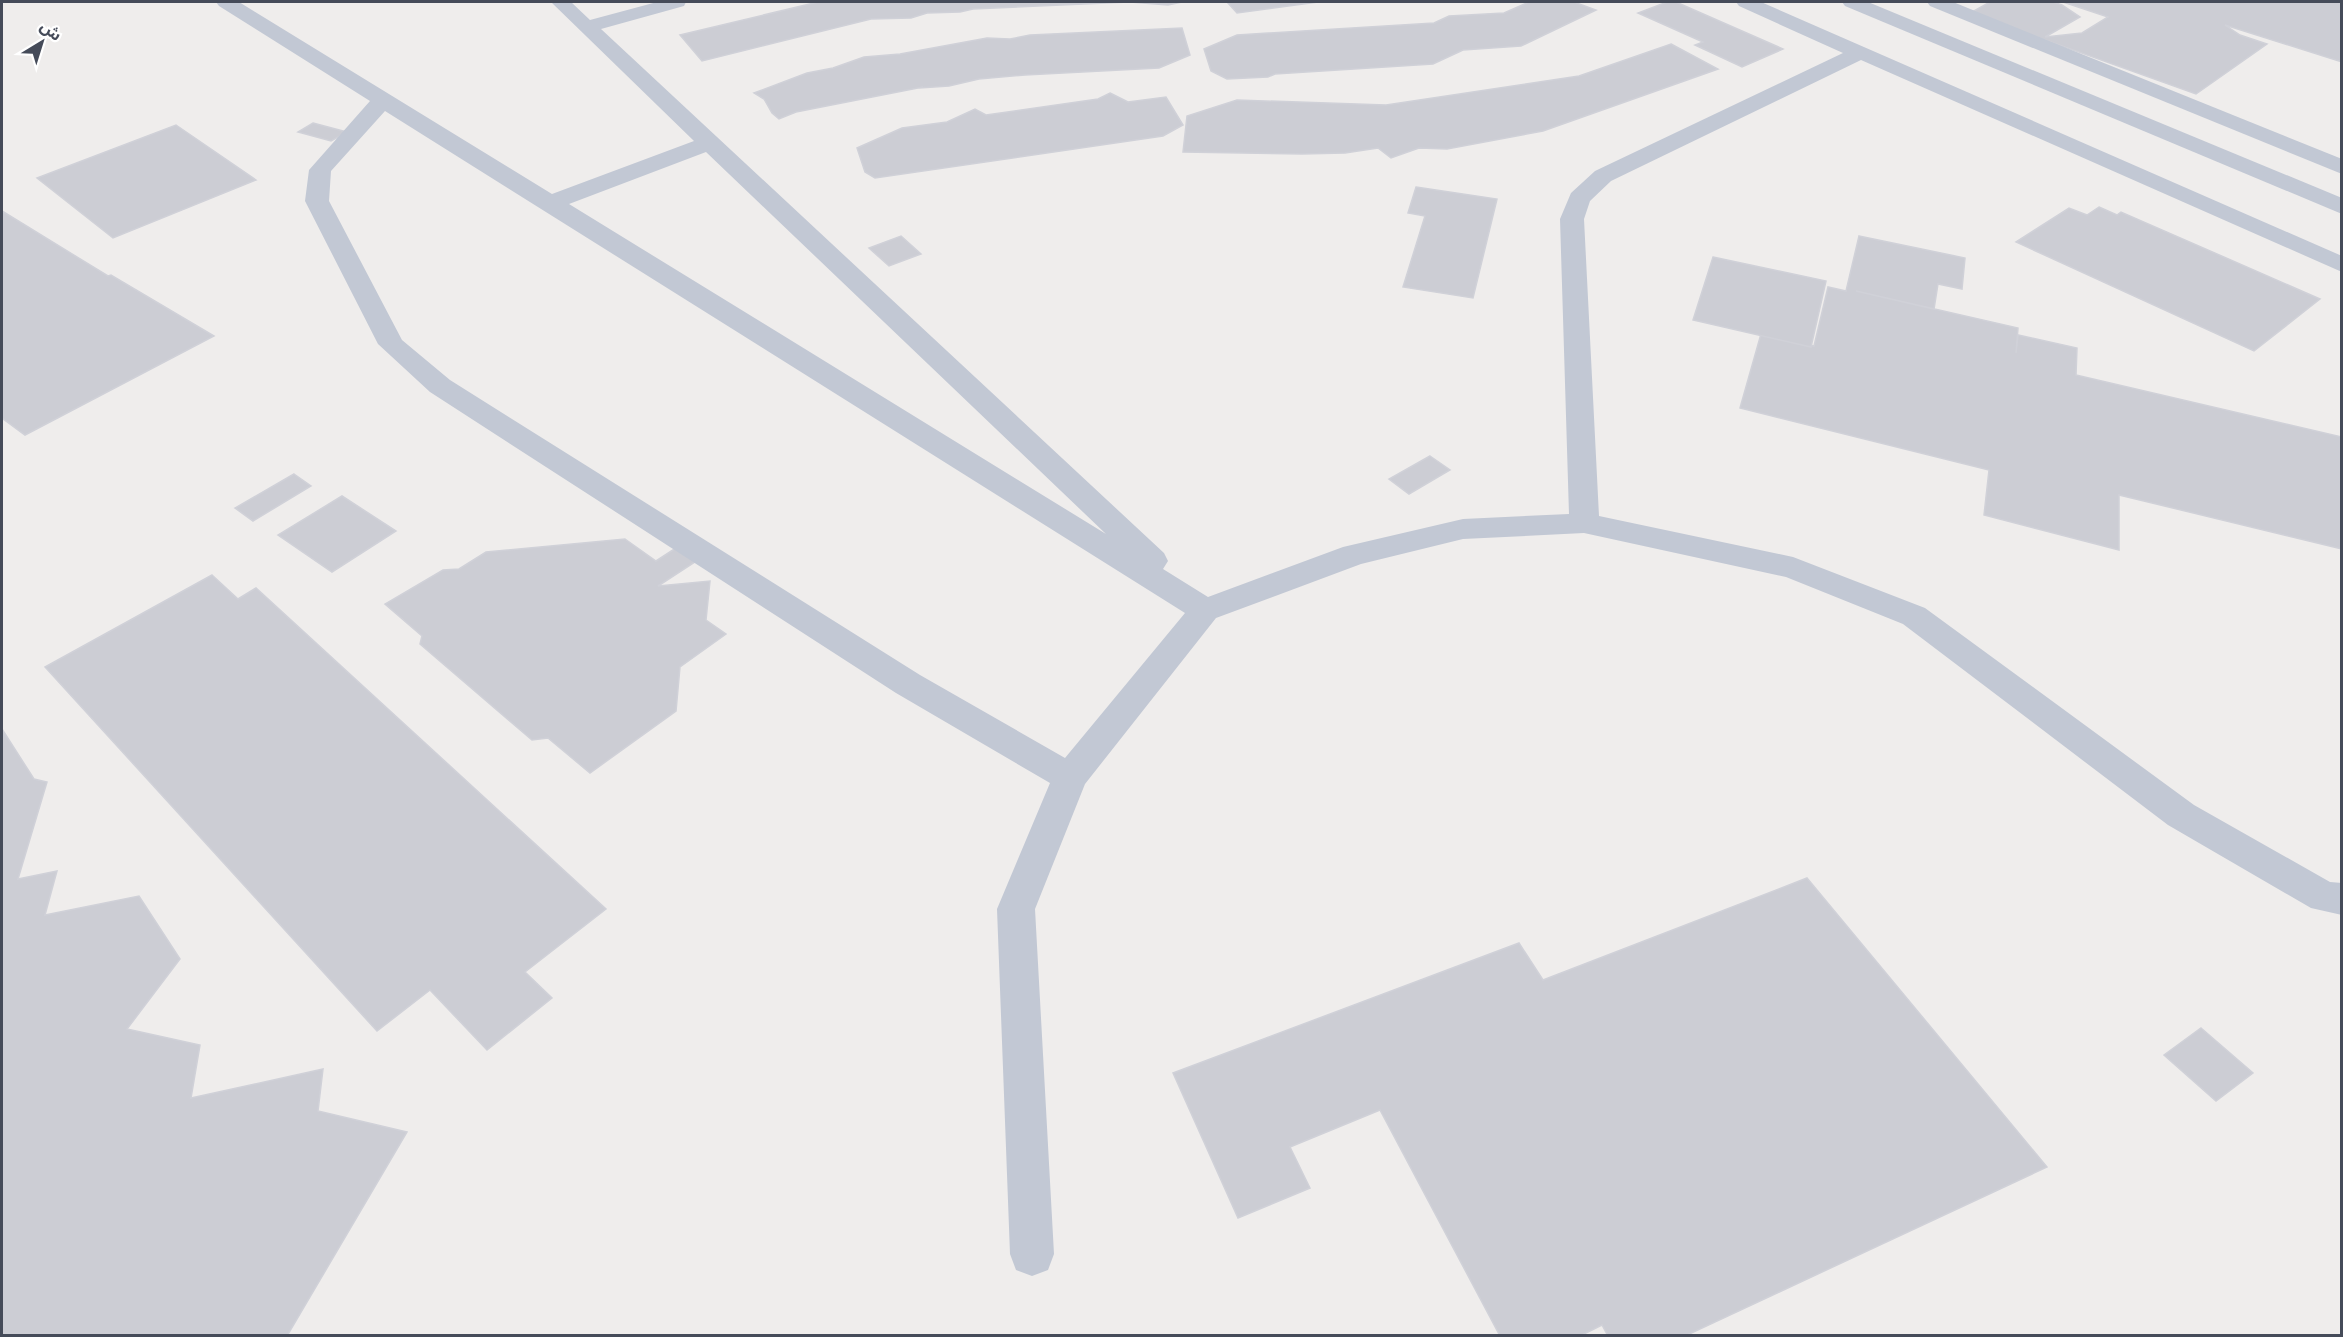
<svg xmlns="http://www.w3.org/2000/svg" width="2343" height="1337" font-family="Lato,'Noto Sans Arabic',sans-serif">
<rect width="100%" height="100%" fill="#efedec"/>
<g fill="#cccdd4" stroke="#d0d1d8" stroke-width="1.5">
<polygon points="818,2 1129,2 973,9 960,12 927,13 911,18 871,19 702,61 680,35"/>
<polygon points="1130,2 1182,2 1168,5"/>
<polygon points="1227,2 1318,2 1237,13"/>
<polygon points="1529,2 1574,2 1596,10 1521,46 1463,50 1433,64 1275,74 1268,77 1227,79 1211,71 1204,49 1237,35 1434,23 1449,16 1504,13"/>
<polygon points="1667,2 1676,2 1783,49 1742,67 1695,45 1703,42 1638,13"/>
<polygon points="1990,2 2053,2 2062,5 2080,17 2045,37 2082,33 2108,17 2063,2 2342,2 2342,62 2225,25 2240,35 2267,44 2196,94 1970,13"/>
<polygon points="1182,28 1190,55 1159,68 1025,75 979,79 949,86 919,88 923,87 796,112 779,119 772,113 764,99 754,93 807,73 833,68 864,57 900,54 987,38 1010,39 1030,35"/>
<polygon points="1671,44 1718,69 1543,131 1447,149 1419,148 1391,158 1378,148 1345,153 1302,154 1183,152 1187,116 1237,100 1386,105 1579,76"/>
<polygon points="1110,93 1128,102 1166,97 1183,125 1163,136 875,178 865,172 857,148 902,128 947,122 975,109 986,115 1098,99"/>
<polygon points="313,123 347,132 331,141 298,132"/>
<polygon points="176,125 256,180 113,238 37,178"/>
<polygon points="1416,187 1497,199 1473,298 1403,287 1425,216 1408,213"/>
<polygon points="2099,207 2117,215 2121,212 2320,299 2254,351 2016,242 2069,208 2087,215"/>
<polygon points="2,211 108,276 111,275 214,336 25,435 2,418"/>
<polygon points="901,236 921,254 889,266 869,248"/>
<polygon points="1859,236 1965,258 1962,289 1938,284 1934,309 1856,291 2018,328 2016,353 2018,335 2077,348 2076,375 2342,437 2342,549 2119,495 2119,550 1984,515 1989,470 1740,408 1761,334 1814,346 1828,287 1846,291"/>
<polygon points="1713,257 1826,281 1811,347 1693,320"/>
<polygon points="1430,456 1450,470 1409,494 1389,479"/>
<polygon points="294,474 311,486 253,521 235,508"/>
<polygon points="342,496 396,531 332,572 278,535"/>
<polygon points="625,539 656,561 679,546 698,560 658,586 710,581 706,620 726,634 680,667 676,711 590,773 548,738 532,740 420,644 422,636 385,604 443,570 459,569 486,552"/>
<polygon points="212,575 238,599 256,588 606,909 525,972 552,998 487,1050 430,990 377,1031 45,667"/>
<polygon points="2,729 34,779 47,782 18,879 57,871 45,915 139,896 180,959 127,1029 200,1045 191,1098 323,1069 318,1111 407,1132 287,1336 2,1336"/>
<polygon points="1807,878 2047,1167 1685,1336 1608,1336 1602,1325 1580,1336 1500,1336 1380,1110 1290,1147 1310,1188 1238,1218 1173,1073 1519,943 1543,980"/>
<polygon points="2201,1028 2253,1073 2216,1101 2164,1055"/>
</g>
<g fill="none" stroke-linecap="round" stroke-linejoin="round">
<g fill="#c2c8d4" fill-rule="evenodd">
<path d="M216 2H239L552 194 694 141 551 2H571L590 20 657 2H686L684 6 601 29 1164 553 1168 561 1163 569 1208 597 1343 547 1463 519 1569 514 1560 219 1571 193 1595 171 1843 53 1739 6 1736 2H1761L2342 256V272L1861 60 1611 181 1590 201 1584 219 1599 516 1793 557 1925 608 2194 805 2330 882 2342 883V915L2311 908 2168 825 1903 624 1786 577 1584 533 1463 539 1361 564 1216 618 1085 784 1035 909 1054 1254 1048 1270 1032 1276 1016 1270 1010 1254 997 909 1050 783 896 693 430 392 378 344 305 201 309 170 370 101 219 6ZM385 111 1185 613 1065 758 920 675 450 380 402 340 329 201 331 171ZM706 152 1106 534 569 204Z"/>
<polygon points="1842,2 1868,2 2342,198 2342,214 1845,6"/>
<polygon points="1927,2 1953,2 2342,159 2342,174 1930,6"/>
</g>
</g>
<rect width="2343" height="1337" fill="none" stroke="#454b59" stroke-width="6"/>
<g transform="translate(42 42) rotate(38)" stroke="#ffffff" stroke-width="4.5" paint-order="stroke">
<path d="M0-4.5L10 22L0 15L-10 22Z" fill="#454b59"/>
<text y="-9" font-size="16" font-weight="bold" text-anchor="middle" fill="#454b59">ش</text>
</g>
</svg>
